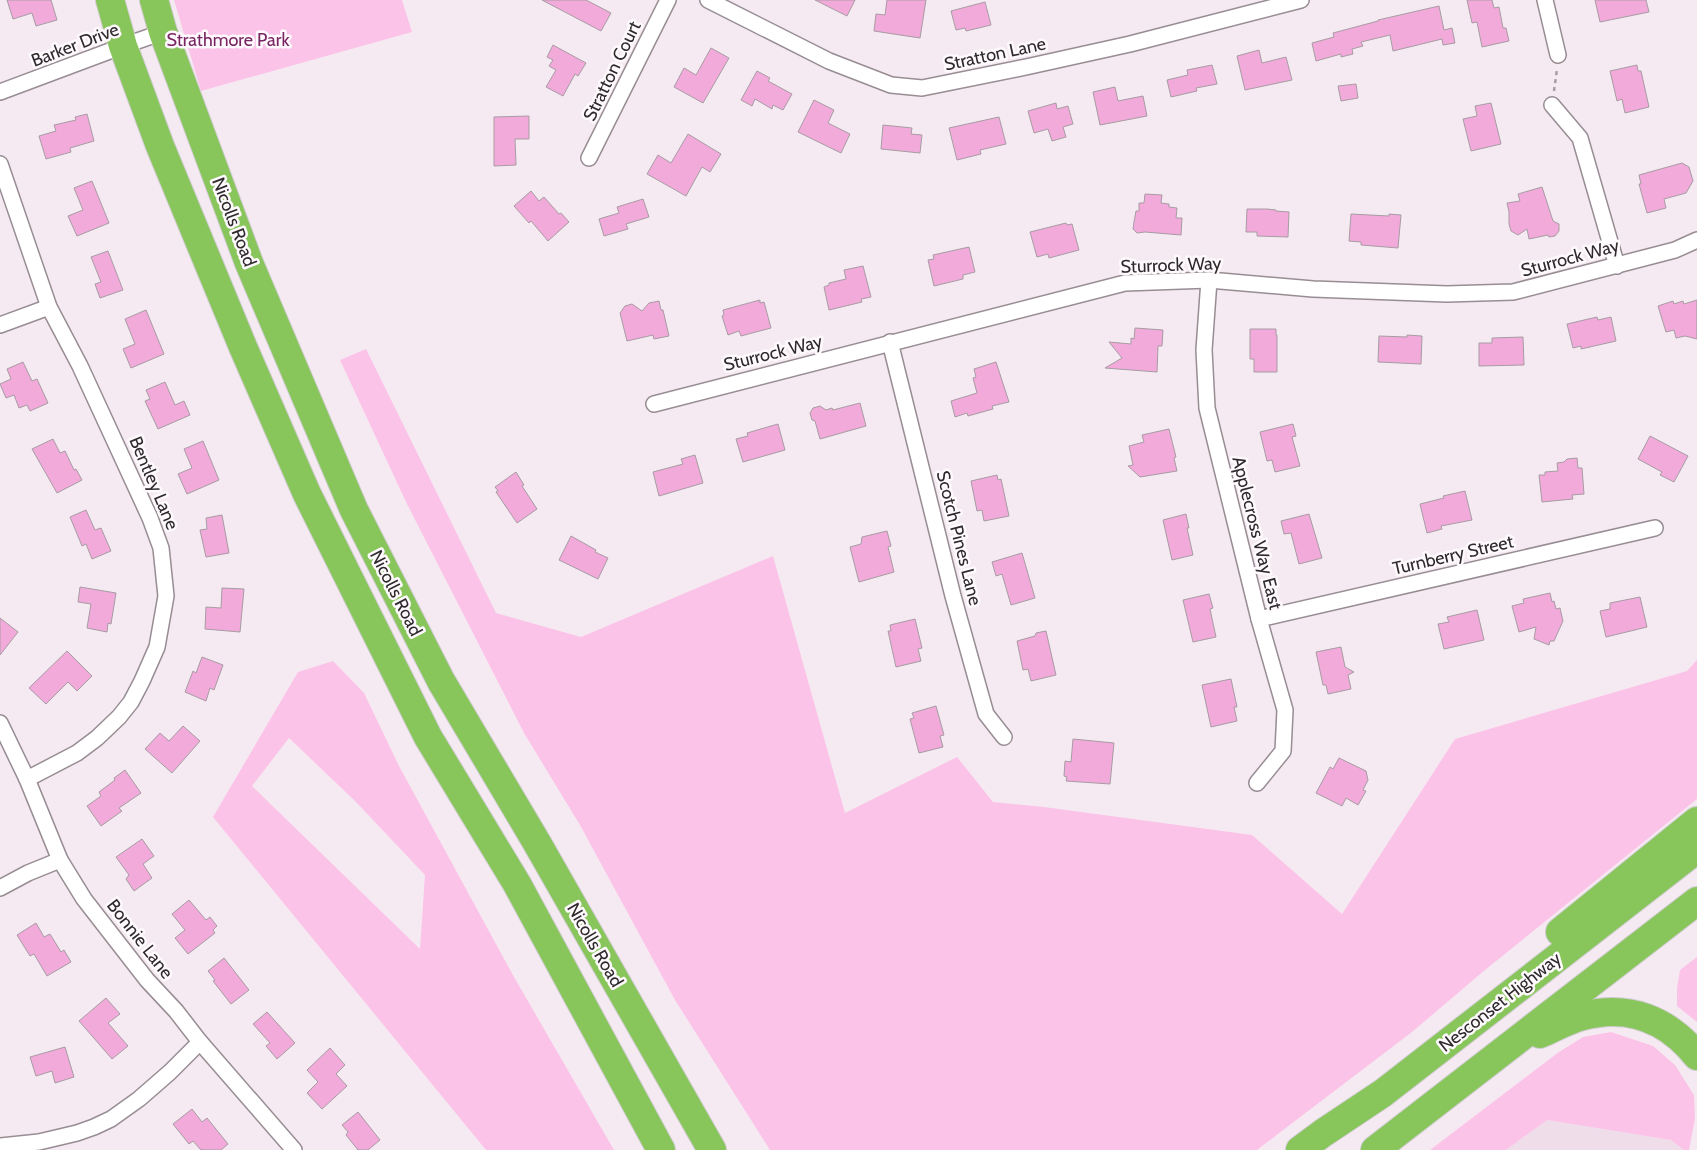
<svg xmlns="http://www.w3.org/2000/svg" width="1697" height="1150" font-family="Cabin,sans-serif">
<rect width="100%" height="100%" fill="#f5eaf1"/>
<polygon fill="#efdde9" points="1547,1120 1671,1140 1684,1150 1506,1150"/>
<g fill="#fcc3e9" fill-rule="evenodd">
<polygon points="174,0 402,0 412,32 201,91"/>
<polygon points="366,349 496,613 581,637 773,556 845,813 957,757 993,802 1044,807 1252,835 1342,914 1455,739 1687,671 1697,660 1697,799 1485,970 1412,1032 1257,1150 770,1150 675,1000 580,825 524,733 406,502 340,360"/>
<path d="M333 661 364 693 399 766 514 977 614 1150H486L213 817 298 672ZM289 738 356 802 425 875 420 949 252 786Z"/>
<polygon points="1697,957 1697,1022 1677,1006 1677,988 1680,970"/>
<polygon points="1611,1032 1653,1046 1675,1065 1694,1095 1695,1118 1689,1150 1684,1150 1671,1140 1547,1120 1506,1150 1430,1150 1559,1052 1583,1037"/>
</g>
<g fill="#f2aadb" stroke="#a79ca3">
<polygon points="7,0 51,0 57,20 36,26 32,13 13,19"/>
<polygon points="542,0 586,0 611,13 601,31"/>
<polygon points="815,0 855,0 847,16"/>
<polygon points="887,0 926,0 920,38 874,31 876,14 885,15"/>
<polygon points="1467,0 1492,0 1494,8 1499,7 1503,28 1506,28 1509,41 1482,47 1477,22 1472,23"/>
<polygon points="1595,0 1646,0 1649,12 1600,22"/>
<polygon points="985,2 991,25 966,31 965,28 956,30 951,11"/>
<polygon points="1439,6 1444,30 1452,28 1455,43 1443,45 1442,39 1393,51 1390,35 1361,42 1363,46 1352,49 1353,54 1341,57 1341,54 1316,61 1312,43 1334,37 1333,33 1378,21 1378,20"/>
<polygon points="553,45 586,63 578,76 575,74 563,96 546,87 556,70 549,66 553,60 547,57"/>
<polygon points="711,48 729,58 703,103 674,87 684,68 696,75"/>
<polygon points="1259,50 1262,63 1286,57 1292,80 1245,90 1237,56"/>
<polygon points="1212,65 1217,84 1196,88 1197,91 1171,97 1167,80 1188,75 1187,70"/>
<polygon points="1637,65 1638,71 1641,71 1649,107 1625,113 1622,99 1617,101 1610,71"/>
<polygon points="757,71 770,78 768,81 792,94 783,110 773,105 772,109 755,99 752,106 741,100"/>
<polygon points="1356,84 1358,98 1341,101 1338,86"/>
<polygon points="1115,87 1118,101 1143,96 1147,116 1100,125 1093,92"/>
<polygon points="814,100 834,110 828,123 850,134 841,153 798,132"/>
<polygon points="1056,103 1057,109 1068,106 1073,124 1063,127 1066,137 1052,141 1048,129 1034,133 1028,111"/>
<polygon points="1491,103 1501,144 1471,151 1463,119 1477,116 1475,106"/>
<polygon points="87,114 94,141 70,148 71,152 46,159 39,136 56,131 54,125 76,120 75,117"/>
<polygon points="529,116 529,139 515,139 516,165 494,166 494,117"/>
<polygon points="999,117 1006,144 980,150 981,154 957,160 949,128"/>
<polygon points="883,125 912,128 911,134 922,135 920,153 881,149"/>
<polygon points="688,134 721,154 710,172 702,167 686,196 647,174 658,155 671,163"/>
<polygon points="1682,163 1689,167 1693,181 1686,193 1664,199 1666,208 1647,213 1639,184 1641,184 1639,175"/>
<polygon points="92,181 109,223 77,236 68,216 83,210 74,188"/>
<polygon points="1542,187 1553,221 1559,224 1559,231 1555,236 1549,237 1548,235 1529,239 1527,229 1518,235 1511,231 1509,224 1509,212 1507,203 1520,201 1518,194"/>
<polygon points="531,191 539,201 544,197 559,214 561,213 569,222 548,241 531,221 529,223 514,206"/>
<polygon points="1145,194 1162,195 1161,203 1169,204 1169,207 1177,208 1176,218 1182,218 1181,235 1145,232 1137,233 1133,229 1134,222 1136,211 1139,211 1139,203 1144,203"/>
<polygon points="643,199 649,217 626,224 628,229 604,236 599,219 619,213 617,207"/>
<polygon points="1247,209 1267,209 1276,210 1276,211 1289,212 1288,237 1257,236 1257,232 1246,232"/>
<polygon points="1351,214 1389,216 1389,214 1401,215 1398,248 1361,245 1361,242 1349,241"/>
<polygon points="1066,223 1067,225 1072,224 1079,250 1049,258 1048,254 1037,257 1030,232"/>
<polygon points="969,247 975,272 963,275 963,279 934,286 928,260 934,259 933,255"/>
<polygon points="108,251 123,290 100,298 95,284 101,282 91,257"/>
<polygon points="863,266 871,297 861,299 862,302 829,310 824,287 829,285 829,283 846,279 844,270"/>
<polygon points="760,300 760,303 764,302 771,328 741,336 739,331 728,335 722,316 724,315 723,310"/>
<polygon points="1697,300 1697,339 1685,336 1676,338 1674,330 1666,332 1658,306 1673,301 1674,304 1683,301 1684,304"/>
<polygon points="659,301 661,310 663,310 669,336 654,339 653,335 627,341 620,313 625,306 632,304 642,311 649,303"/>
<polygon points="146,310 164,354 131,368 123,349 135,344 125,319"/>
<polygon points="1597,317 1598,320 1611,317 1616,341 1581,349 1581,346 1573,348 1567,324"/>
<polygon points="1135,328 1163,330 1162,346 1158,346 1157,372 1105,368 1122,358 1109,342 1131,344 1131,338 1134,339"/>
<polygon points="1250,329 1276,329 1276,335 1277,335 1277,372 1254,372 1254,359 1250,359"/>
<polygon points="1407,335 1422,336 1421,364 1378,362 1379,336 1407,337"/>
<polygon points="1523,337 1524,365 1479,366 1479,343 1492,343 1492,338"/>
<polygon points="23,362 32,381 37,379 48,403 30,411 27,405 19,408 14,395 6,398 0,384 11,379 7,369"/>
<polygon points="996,362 1009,402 992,406 993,409 968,416 967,413 955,417 951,401 977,393 973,378 976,377 974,369"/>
<polygon points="165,382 175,405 184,401 190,415 158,429 145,401 150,399 146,390"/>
<polygon points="860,403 866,426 820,439 815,421 812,420 810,413 813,408 820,406 826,410 832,408 833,410"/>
<polygon points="778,424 785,450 743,462 736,439 748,436 747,433"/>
<polygon points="1293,424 1296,436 1292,437 1300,466 1275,472 1272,460 1267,461 1260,432"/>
<polygon points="1169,429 1176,457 1174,458 1177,471 1140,477 1128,466 1133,465 1129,446 1144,442 1142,435"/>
<polygon points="1650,436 1688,456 1674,482 1660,475 1662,472 1638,459"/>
<polygon points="53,439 60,453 65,451 74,470 76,469 82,480 57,493 32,449"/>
<polygon points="203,441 219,480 187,494 178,474 192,468 184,449"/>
<polygon points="695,455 703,483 659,496 653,472 683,464 681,459"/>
<polygon points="1577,458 1578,468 1582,468 1584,494 1572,495 1573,499 1542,502 1539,475 1545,475 1545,472 1558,471 1557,463 1564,462 1567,459"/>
<polygon points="516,472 524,485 522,486 537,509 517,523 496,492 498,491 495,487"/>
<polygon points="997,475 998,480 1001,479 1009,516 984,521 982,510 977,511 971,481"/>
<polygon points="1465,491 1472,520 1441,526 1442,529 1427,533 1420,504 1444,498 1443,496"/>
<polygon points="86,510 95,530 101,528 111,551 92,559 86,544 82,546 70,517"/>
<polygon points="1186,514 1189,528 1187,528 1193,555 1172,560 1163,520"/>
<polygon points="1309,514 1322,558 1299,564 1291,533 1284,534 1281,521"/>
<polygon points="222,515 229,553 206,557 200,530 207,529 206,518"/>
<polygon points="887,531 891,546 888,547 894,572 859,582 850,547 861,544 862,537"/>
<polygon points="571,536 596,550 595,552 608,558 598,579 559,560"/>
<polygon points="1022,553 1035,598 1011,605 1002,574 996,576 992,562"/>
<polygon points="80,587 116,593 111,624 108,623 107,632 87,628 91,604 78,602"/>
<polygon points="222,588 244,589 240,632 205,629 206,607 221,608"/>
<polygon points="1550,593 1552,602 1554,601 1556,609 1560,608 1563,621 1554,641 1550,641 1549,645 1534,639 1536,627 1519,632 1512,606 1524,603 1523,599"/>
<polygon points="1209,594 1213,608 1210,609 1216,637 1193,642 1183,600"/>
<polygon points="1640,597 1647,627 1606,637 1600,611 1610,609 1610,603"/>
<polygon points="1477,610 1484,640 1444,649 1438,624 1449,622 1447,617"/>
<polygon points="0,618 18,632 0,655"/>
<polygon points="915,619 922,648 918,649 921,661 896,667 888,631 891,631 890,625"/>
<polygon points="1046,631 1056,675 1031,681 1028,669 1023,670 1017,641 1035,636 1036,633"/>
<polygon points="1341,647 1345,667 1354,672 1348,675 1351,689 1328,694 1326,685 1323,685 1316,652"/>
<polygon points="67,651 92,676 77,691 68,682 46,704 29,688"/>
<polygon points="202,657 223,665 214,690 210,688 206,701 185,692 193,671 196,673"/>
<polygon points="1231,679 1237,707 1234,707 1237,721 1211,727 1202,685"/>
<polygon points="936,706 944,735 940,736 943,747 919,753 910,719 914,718 912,713"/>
<polygon points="183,726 200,741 172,773 145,749 160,733 169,741"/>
<polygon points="1073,739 1114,743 1110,784 1066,781 1067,777 1064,776 1065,761 1071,762"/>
<polygon points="1339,758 1366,771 1368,780 1363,790 1366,791 1358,805 1346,798 1342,806 1316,793 1330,767 1333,769"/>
<polygon points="125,770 141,793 119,808 122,811 101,826 87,806 101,796 99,792 115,780 114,778"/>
<polygon points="142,839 154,856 143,864 152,878 134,891 126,879 129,875 116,857"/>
<polygon points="189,900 206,920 210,917 217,926 213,930 215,933 188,954 175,938 185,930 172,914"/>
<polygon points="36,923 44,937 50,934 61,952 64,950 71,962 47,976 34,954 30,956 17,935"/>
<polygon points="224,958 249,990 231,1004 213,981 215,980 208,971"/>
<polygon points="106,998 120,1014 108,1023 128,1046 112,1059 79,1021"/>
<polygon points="267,1012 295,1043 277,1059 266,1046 270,1043 253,1024"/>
<polygon points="65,1047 74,1077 55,1083 52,1071 36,1076 30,1057"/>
<polygon points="330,1048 345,1065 336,1074 347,1086 322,1109 307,1093 318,1082 307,1070"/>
<polygon points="192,1109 202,1122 207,1118 228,1144 221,1150 201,1150 193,1141 189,1144 173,1124"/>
<polygon points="358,1112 380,1140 368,1150 358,1150 346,1135 348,1132 342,1125"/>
</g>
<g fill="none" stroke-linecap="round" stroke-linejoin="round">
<g stroke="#978d93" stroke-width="18">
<g id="street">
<polyline points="708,0 829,61 891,85 922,88 1026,67 1130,44 1301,0"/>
<polyline points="1545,0 1558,55"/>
<polyline points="0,92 123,46 163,32"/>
<polyline points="1552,105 1580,138 1617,266"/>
<polyline points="589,158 668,0"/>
<polyline points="0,164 49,307 80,366 150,518 161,548 166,596 157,647 142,681 131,702 119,717 97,738 77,753 27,779"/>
<polyline points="1209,280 1204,350 1207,408 1259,619 1285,710 1283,751 1257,783"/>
<polyline points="0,325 49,307"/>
<polyline points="890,342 953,596 986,714 1004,737"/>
<polyline points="654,404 1125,283 1209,280 1313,289 1447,294 1513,292 1675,250 1697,240"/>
<polyline points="1259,619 1655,528"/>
<polyline points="0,723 27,779 60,860 84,899 147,980 176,1011 200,1042 294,1150"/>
<polyline points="0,888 28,873 60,860"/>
<polyline points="0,1146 39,1142 77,1133 94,1127 111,1119 139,1099 170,1072 200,1042"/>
</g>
</g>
<g stroke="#cdcccc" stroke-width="30">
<g id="highway">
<polyline points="110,0 123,46 160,146 243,347 307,494 428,737 517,884 661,1150"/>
<polyline points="154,0 163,32 249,263 354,510 441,681 537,843 712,1150"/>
<polyline points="1560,932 1697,821"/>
<path d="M1540 1034C1554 1028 1568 1020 1583 1016 1629 1004 1668 1020 1697 1056"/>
<polyline points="1300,1150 1323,1133 1383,1093 1697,849"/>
<polyline points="1375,1150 1697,901"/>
</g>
</g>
<polyline stroke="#a79ea3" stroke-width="2.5" stroke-dasharray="4 4" stroke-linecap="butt" points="1554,91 1557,69"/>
<use href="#street" stroke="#fff" stroke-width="15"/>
<use href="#highway" stroke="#88c55b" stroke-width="28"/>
</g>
<g text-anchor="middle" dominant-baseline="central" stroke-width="5" stroke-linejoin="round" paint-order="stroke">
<g font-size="18" fill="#782663" stroke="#fef9fc">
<text x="228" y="40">Strathmore Park</text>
</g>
<g font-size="18" fill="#2e2a2c" stroke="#fef9fc">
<text transform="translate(75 45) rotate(-21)">Barker Drive</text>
<text transform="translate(995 54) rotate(-12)">Stratton Lane</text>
<text transform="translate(612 71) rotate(-64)">Stratton Court</text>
<text transform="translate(234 222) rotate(69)">Nicolls Road</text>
<text transform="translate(1570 258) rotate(-15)">Sturrock Way</text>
<text transform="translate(1171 265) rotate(-2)">Sturrock Way</text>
<text transform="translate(773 353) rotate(-14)">Sturrock Way</text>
<text transform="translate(154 483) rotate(67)">Bentley Lane</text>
<text transform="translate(1257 533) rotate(76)">Applecross Way East</text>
<text transform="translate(959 538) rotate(76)">Scotch Pines Lane</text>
<text transform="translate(1453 555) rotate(-13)">Turnberry Street</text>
<text transform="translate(396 593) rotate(63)">Nicolls Road</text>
<text transform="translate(140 939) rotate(52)">Bonnie Lane</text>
<text transform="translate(595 945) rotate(60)">Nicolls Road</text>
<text transform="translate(1500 1002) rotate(-38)">Nesconset Highway</text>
</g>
</g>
</svg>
